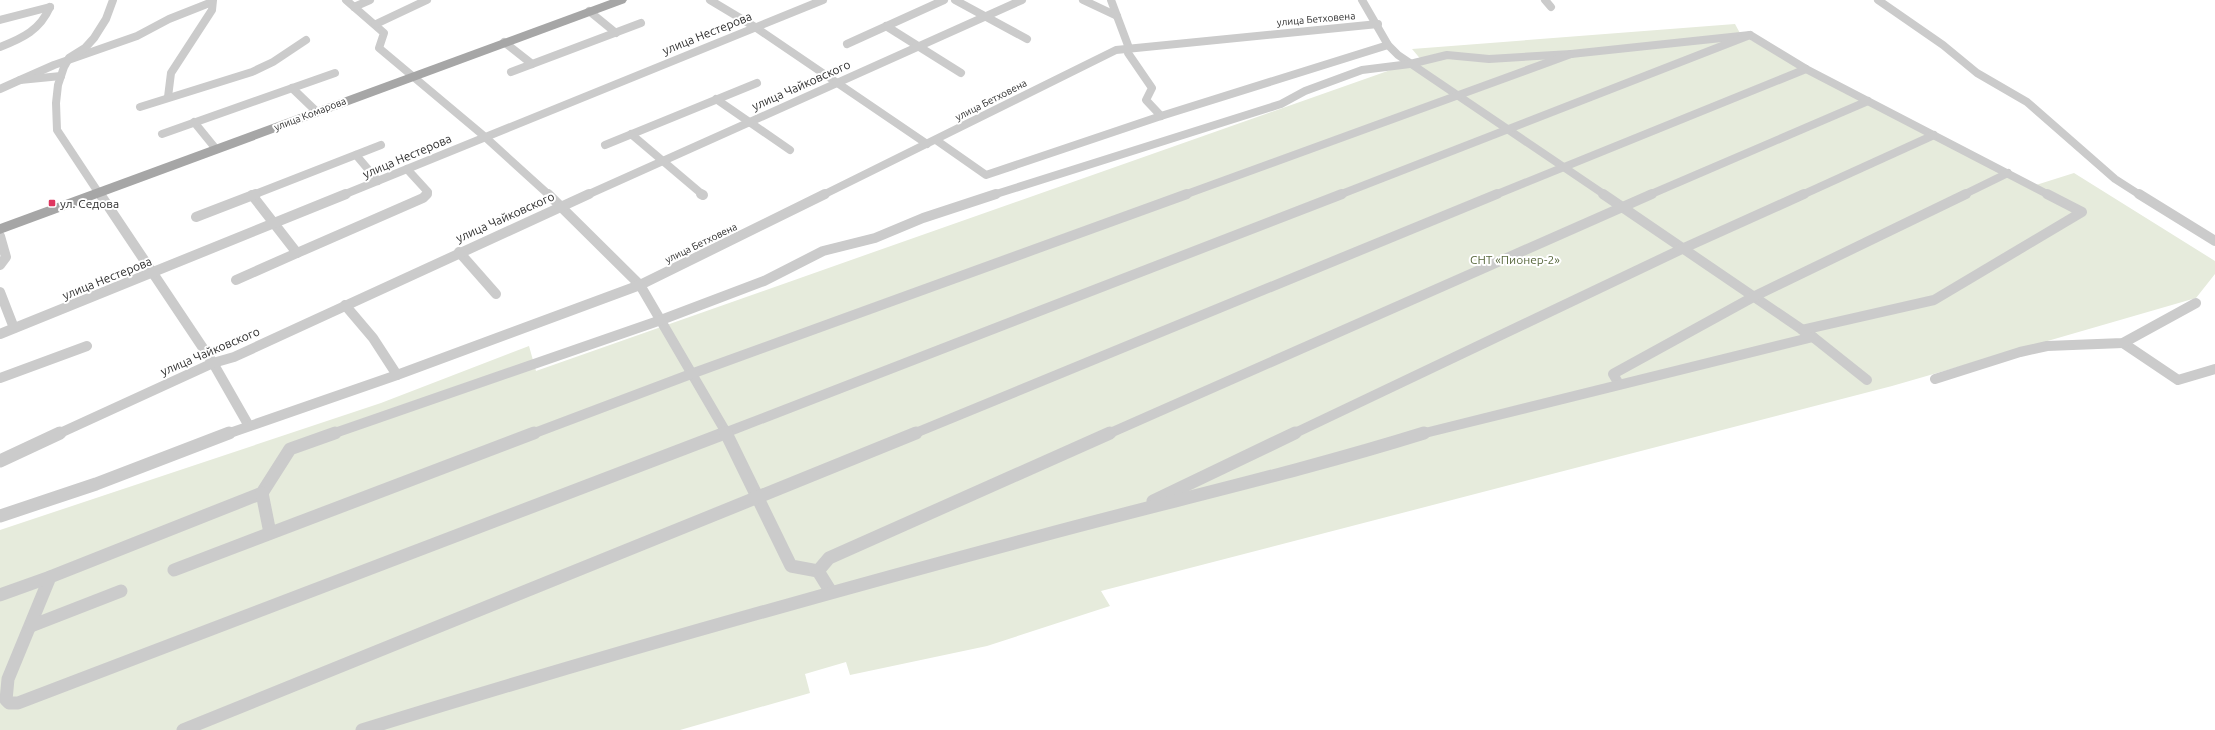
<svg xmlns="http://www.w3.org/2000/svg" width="2215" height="730" font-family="Ubuntu,sans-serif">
<rect width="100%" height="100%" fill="#fff"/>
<polygon fill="#e6ebdc" points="1735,24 1741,35 2036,185 2074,173 2215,261 2215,274 2196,298 1892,386 1101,591 1110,606 987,646 850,675 846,662 805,674 810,693 680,730 0,730 0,530 381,403 529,346 536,371 1399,67 1423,62 1412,49"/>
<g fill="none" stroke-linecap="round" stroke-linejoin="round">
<g stroke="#cbcbcb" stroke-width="8">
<polyline points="346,0 384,33 379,48 484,136 549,195"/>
<polyline points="710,0 755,27 927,144"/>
<polyline points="955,0 1027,39"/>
<polyline points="1083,0 1117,16"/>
<polyline points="1111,0 1129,48 1128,53 1152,88 1146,100 1161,116"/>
<polyline points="1362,0 1388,45 1398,55 1605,195"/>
<polyline points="1545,0 1551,7"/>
<polyline points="1878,0 1943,45 1977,73 2027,102 2115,179 2140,195"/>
<polyline points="354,7 370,0"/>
<polyline points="589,11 616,33"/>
<polyline points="0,20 50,7"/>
<polyline points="376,24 427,0"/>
<polyline points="886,26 961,73"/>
<polyline points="504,42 532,64"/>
<polyline points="847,44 944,0"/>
<path d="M0 47C23 38 40 30 50 7"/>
<polyline points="511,72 641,23"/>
<polyline points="20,80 54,65 137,36 169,19 212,2"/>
<polyline points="292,88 317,112"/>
<polyline points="0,89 20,80 61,76"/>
<polyline points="168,97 171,73 212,10 213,0"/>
<polyline points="716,99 790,150"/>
<polyline points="140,107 252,72 273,62 306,40"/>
<polyline points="194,122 216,149"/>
<polyline points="162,134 335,73"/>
<polyline points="631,134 703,195"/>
<polyline points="936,140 986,175 1161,116 1388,45"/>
<polyline points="605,145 757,83"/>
<polyline points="356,155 378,181"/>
<polyline points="407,169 428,192 426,195"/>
<polyline points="100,195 57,130 56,103 58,85 64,67 69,58 85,48 94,38 106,19 113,0"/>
<polyline points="253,195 381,145"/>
<polyline points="343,195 823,0"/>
<polyline points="587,195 1022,0"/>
<polyline points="823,195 1116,50 1378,24"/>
<polyline points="993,195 1281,104 1305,91 1362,70 1410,64 1447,55 1489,59 1571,54"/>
<polyline points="1184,195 1571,54 1750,35 1806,69 2049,195"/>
<polyline points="1339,195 1750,35"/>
<polyline points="1495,195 1806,69"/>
<polyline points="1649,195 1868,101"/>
<polyline points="1802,195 1934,135"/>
<polyline points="1963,195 2008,173"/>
</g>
<g stroke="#cbcbcb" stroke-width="10">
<polyline points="100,194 213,363 249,426"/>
<polyline points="548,194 640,285 727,434"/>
<polyline points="701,194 703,195"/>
<polyline points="1603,194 1813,337 1867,380"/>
<polyline points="2139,194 2215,241"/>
<polyline points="252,195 297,253 423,198 427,194"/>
<polyline points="196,217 256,194"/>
<polyline points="0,236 6,257 0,265"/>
<polyline points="459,252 496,294"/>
<polyline points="236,280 297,253"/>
<polyline points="0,292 14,328"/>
<polyline points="345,305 373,338 397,375"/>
<polyline points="1802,330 1934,300 2082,212 2047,194"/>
<polyline points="0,334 346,194"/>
<polyline points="2123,343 2178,380 2215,369"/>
<polyline points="0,378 87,346"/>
<polyline points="1935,379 2020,352 2047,346 2123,343 2196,303"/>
<polyline points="1619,384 1613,374 1755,296 1966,194"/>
<polyline points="58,434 213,363 234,357 589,194"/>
<polyline points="227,434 397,375 640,285 825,194"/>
<polyline points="332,434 661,320 764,281 823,251 875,238 923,218 996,194"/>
<polyline points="532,434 691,374 1187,194"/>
<polyline points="722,434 1342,194"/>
<polyline points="913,434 1497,194"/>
<polyline points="1108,434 1652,194"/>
<polyline points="1293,434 1684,248 1804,194"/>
<polyline points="1421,434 1813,337"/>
</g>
<g stroke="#cbcbcb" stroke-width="13">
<polyline points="335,433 290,449 262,493 50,577 8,679 6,700 9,703 18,703 725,433"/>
<polyline points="726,433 791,566 818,571 831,592"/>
<polyline points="0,461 60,433"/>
<polyline points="262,493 270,533"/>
<polyline points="1153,501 1295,433"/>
<polyline points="0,516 96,484 229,433"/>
<polyline points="174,570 534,433"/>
<polyline points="818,571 829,558 1110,433"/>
<polyline points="0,595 50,577"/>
<polyline points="31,626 121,591"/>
<polyline points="183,730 916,433"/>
<path d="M362 730C588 660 815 596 1044 535 1170 501 1299 472 1424 433"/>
</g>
<polygon fill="#a6a6a6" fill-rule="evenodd" points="610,0 627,0 625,3 0,234 0,224"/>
</g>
<rect fill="#df365f" stroke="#fff" stroke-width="1.5" x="48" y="199" width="8" height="8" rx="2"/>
<g text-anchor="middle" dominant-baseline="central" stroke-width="4" stroke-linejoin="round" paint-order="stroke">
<g font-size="10" fill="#2e2e2e" stroke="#fff">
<text transform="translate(1316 19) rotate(-5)">улица Бетховена</text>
<text transform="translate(991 100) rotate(-27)">улица Бетховена</text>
<text transform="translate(310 114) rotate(-21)">улица Комарова</text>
<text transform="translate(701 243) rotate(-26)">улица Бетховена</text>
</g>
<g font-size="12" fill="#2e2e2e" stroke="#fff">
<text transform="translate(707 33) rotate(-22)">улица Нестерова</text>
<text transform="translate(801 85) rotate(-24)">улица Чайковского</text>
<text transform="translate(407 156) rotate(-23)">улица Нестерова</text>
<text transform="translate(505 217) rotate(-24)">улица Чайковского</text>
<text transform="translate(107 278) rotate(-22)">улица Нестерова</text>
<text transform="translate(210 351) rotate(-23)">улица Чайковского</text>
</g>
<g font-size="12" fill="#2e2e2e" stroke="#fff" text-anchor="start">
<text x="60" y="203">ул. Седова</text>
</g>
<g font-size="12" fill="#58683d" stroke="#fff">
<text x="1515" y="259">СНТ «Пионер-2»</text>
</g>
</g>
</svg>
